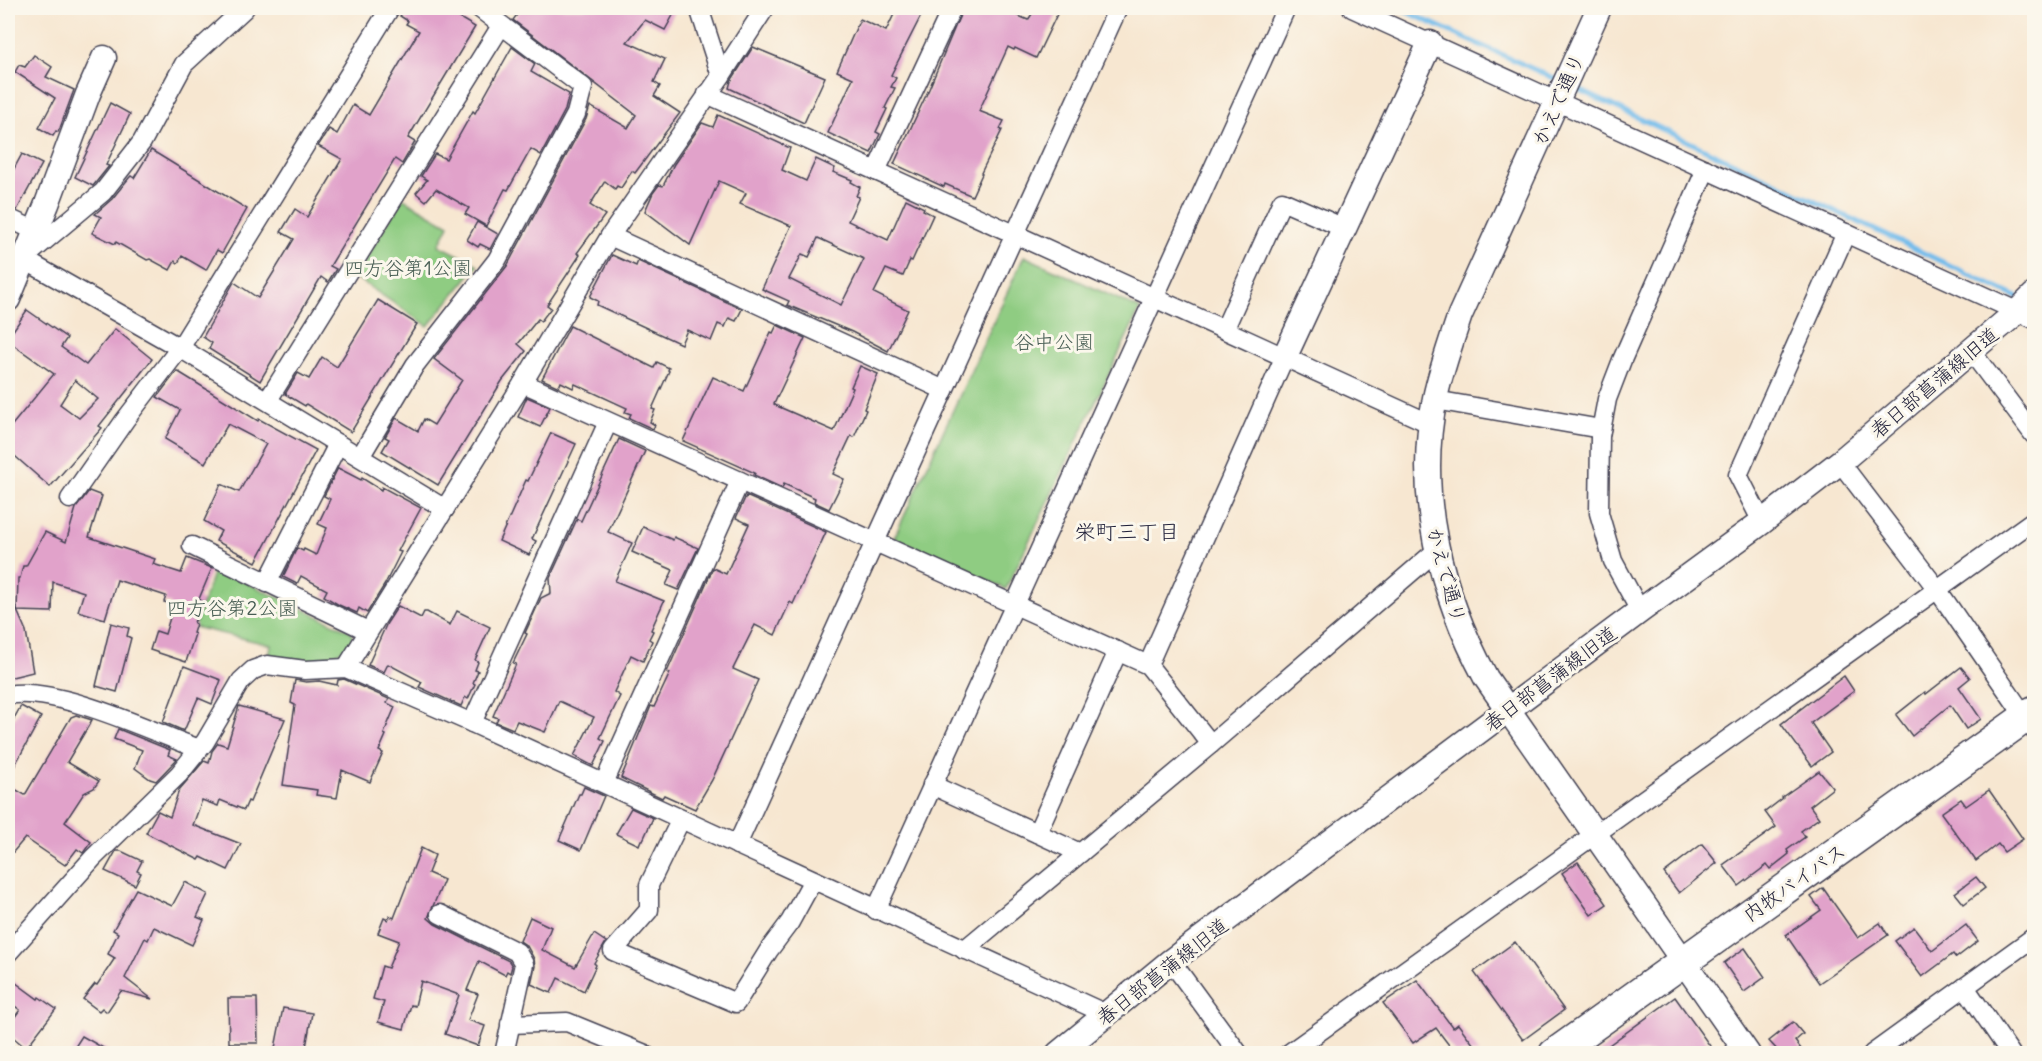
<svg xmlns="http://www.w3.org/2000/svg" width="2042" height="1061" font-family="Delius,'Klee One',sans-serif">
<rect width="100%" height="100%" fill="#fbf7ec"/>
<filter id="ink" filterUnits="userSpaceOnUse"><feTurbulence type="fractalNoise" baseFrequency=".0167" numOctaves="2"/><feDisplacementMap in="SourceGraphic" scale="12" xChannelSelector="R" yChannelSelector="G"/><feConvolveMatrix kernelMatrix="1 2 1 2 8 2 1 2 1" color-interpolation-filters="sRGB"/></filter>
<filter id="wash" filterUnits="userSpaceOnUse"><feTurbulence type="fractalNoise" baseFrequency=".008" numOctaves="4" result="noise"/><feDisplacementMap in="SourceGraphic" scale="24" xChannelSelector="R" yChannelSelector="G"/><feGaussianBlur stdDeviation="1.35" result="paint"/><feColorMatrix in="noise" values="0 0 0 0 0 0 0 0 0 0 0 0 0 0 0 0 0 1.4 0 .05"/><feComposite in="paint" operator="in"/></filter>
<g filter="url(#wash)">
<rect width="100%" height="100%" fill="#f7e7d1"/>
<g fill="#8fcc82" stroke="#58775e" stroke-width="1.5">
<polygon points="402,198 449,225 439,245 478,265 428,326 355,277"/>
<polygon points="1024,256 1140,309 1006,589 894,538"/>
<polygon points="215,568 352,632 352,646 318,662 269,657 271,645 194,627"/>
</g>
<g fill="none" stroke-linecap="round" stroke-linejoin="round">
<g stroke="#72bceb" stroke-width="5">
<polyline points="1398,8 1560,81"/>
<polyline points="1571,86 2021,299"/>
</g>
</g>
<g id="blocks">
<g fill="#e1a2ca" fill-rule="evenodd">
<polygon points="405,8 443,8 475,27 408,138 415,142 402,164 395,159 330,266 336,269 328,282 321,277 260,381 209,349 212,343 203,337 234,282 258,298 294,239 281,232 295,209 307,217 342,159 318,146 329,129 337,134 353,105 369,115 419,31 406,24 408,21 400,16"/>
<polygon points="522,8 677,8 665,30 645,20 627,42 665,59 654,82 660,86 654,96 680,113 635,173 632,171 621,188 617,186 615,189 605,181 590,205 605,215 577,253 580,255 547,305 551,308 541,321 538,319 518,344 526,351 502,381 438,485 382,451 389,439 385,437 396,418 418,431 424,419 434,425 462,380 434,359 507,266 586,119 590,106 628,128 636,115 513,20"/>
<polygon points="897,8 925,8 891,75 896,78 891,87 895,88 885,108 887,109 876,132 880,134 871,153 828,133 853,78 837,71 860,19 886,31"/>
<polygon points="963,8 1000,8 1028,20 1036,8 1060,8 1036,58 1015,48 1014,50 1008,47 979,111 1004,121 1000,129 1002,130 981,173 982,174 972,196 945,184 944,187 894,164 929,89"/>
<polygon points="512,47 535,64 531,72 569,94 565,110 541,155 531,149 508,190 505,189 486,226 465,214 469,208 436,189 426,201 416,193 427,180 421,176 435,154 446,159 473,111 475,113"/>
<polygon points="753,47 825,77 804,123 729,88 731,81"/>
<polygon points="34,55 52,67 46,77 74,90 60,128 58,132 56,131 53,136 39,128 55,98 15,72 19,65 25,67"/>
<polygon points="110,103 130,114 106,165 109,166 93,186 75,177"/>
<path d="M718 115 790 148 782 170 806 181 816 159 835 168 833 172 852 180 851 182 860 187 856 196 859 197 848 221 888 240 906 199 924 208 923 210 933 215 912 261 910 260 903 276 886 269 874 293 908 310 888 351 852 332 787 305 789 301 762 289 791 226 740 204 746 193 719 181 690 245 645 211 653 193 659 185 663 186 674 164 702 123 713 127ZM818 238 864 259 841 305 789 279 802 254 809 257Z"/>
<polygon points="151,150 247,209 222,253 217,250 206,270 182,256 178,263 175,261 170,270 150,259 147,260 116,242 115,244 92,233 101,217 95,214 112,199 129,178 131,176 134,178"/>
<polygon points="22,154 42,164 17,210 8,207 8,180"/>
<polygon points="477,222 498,234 490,249 480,244 478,247 467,240"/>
<polygon points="612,255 636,266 638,261 742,309 736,321 729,318 725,327 718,324 711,341 687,330 681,344 597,305 598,301 590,297"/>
<polygon points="378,300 417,324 351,432 306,404 305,406 285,394 298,373 309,379 322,357 337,367"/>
<path d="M27 310 67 338 61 347 86 365 115 329 152 359 99 426 102 428 50 487 8 450V430L54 374 8 341V338ZM75 380 98 399 79 418 60 404Z"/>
<polygon points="777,325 805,338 774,404 777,406 834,431 853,388 851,387 860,366 878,374 864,409 866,410 854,437 851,436 833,474 844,479 829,509 814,502 815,498 784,484 782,488 754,475 755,473 683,441 713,377 744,391 771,332 773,333"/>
<polygon points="570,326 654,368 657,362 669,368 668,370 669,371 652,409 655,410 650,422 655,425 653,429 629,418 631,414 625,412 627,408 575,384 573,388 561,382 559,387 542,379"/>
<polygon points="177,371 258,421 259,419 316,450 256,562 216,541 221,531 204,521 221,484 239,492 266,444 228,424 205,463 165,439 180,410 157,397"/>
<polygon points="527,397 550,407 540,427 518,417"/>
<polygon points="551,433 576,444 532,539 536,541 529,555 499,541 526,480 528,481"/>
<polygon points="619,439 645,451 608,532 632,543 615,581 664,601 651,630 653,631 649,639 652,641 643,661 631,655 614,692 620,696 600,738 605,741 593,766 574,756 594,717 559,701 545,732 517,721 513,729 496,722 498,718 493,716 516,664 513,663 527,634 525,633 541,598 551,593 550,578 577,519 581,521"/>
<polygon points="338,468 361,480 362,478 381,490 382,487 421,508 401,545 398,551 401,552 385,584 367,613 359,608 357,613 339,605 324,596 327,590 301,576 297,584 283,577 297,548 303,551 304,549 316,555 327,528 318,524 330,499 324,496"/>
<polygon points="89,491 102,496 89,537 155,559 153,564 181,573 187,558 212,568 199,599 202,601 194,623 196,624 193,633 195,634 186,662 150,650 156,631 165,634 173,608 170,607 171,604 164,602 166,596 117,580 105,619 78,611 84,592 53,582 52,612 17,611 18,578 20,578 23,566 26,566 45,532 66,542 76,508"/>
<polygon points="746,496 826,532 793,604 790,602 775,635 755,625 733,669 758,680 712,780 695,809 664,795 662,798 621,778 651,706 654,707 670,673 667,672 713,568 726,574 749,524 736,518"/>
<polygon points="643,527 673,540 674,537 698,548 678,590 666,585 673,570 632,552"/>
<polygon points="8,590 26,631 33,672 8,678"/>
<polygon points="398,606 421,618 424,612 427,612 450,625 457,611 490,627 475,660 478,662 475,670 478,671 473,683 475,684 468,699 465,697 461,706 419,687 422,682 388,664 384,672 368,665 387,623"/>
<polygon points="111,623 129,628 127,636 131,638 117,692 96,686"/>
<polygon points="184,666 221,680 212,704 198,698 184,731 163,722"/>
<polygon points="1961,667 1970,678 1959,687 1981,719 1966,729 1950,705 1912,736 1896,715 1925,692 1926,694"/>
<polygon points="1844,676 1854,691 1811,723 1831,752 1812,766 1781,724"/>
<polygon points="344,679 389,699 387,703 395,707 387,726 384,734 386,735 379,751 383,753 370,782 342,770 337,798 316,795 317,790 283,785 295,705 291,703 295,680 306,682 319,681 337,685 338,680"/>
<polygon points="21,706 41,717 8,778 8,729"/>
<polygon points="239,706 285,719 250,802 248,801 244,810 220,800 218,806 202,800 193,825 241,844 228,870 201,857 199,860 146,833 158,811 170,817 179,790 204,761 209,763 212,751 218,743 227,746"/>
<polygon points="76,715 92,720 67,762 99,781 94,788 84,793 65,822 91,842 83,853 77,849 65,865 25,838 8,858 8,785 25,795 71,717"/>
<polygon points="118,729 170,750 168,755 177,759 156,781 150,779 135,768 142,750 114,739"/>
<polygon points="1819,771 1833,788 1810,806 1819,818 1801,831 1805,837 1787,850 1789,854 1770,869 1767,865 1739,886 1723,865 1776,827 1765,812 1783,798 1782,797"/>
<polygon points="584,787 604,796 581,850 559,840 579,794 581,794"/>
<polygon points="1989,790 2023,839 2004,852 1998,844 1976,861 1941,813 1961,799 1966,806"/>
<polygon points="631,808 653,818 643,840 641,840 639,845 616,834"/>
<polygon points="1702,844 1717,863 1679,893 1664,873"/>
<polygon points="421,848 435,855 428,873 444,880 428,918 435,924 509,961 512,966 510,973 507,971 505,975 479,961 467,990 478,994 468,1020 485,1026 478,1046 445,1034 459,995 421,981 415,1006 411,1005 404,1029 378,1022 384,1002 373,999 382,966 388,968 399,941 378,933 384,918 388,920 390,916 394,918"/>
<polygon points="116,851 121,851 142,861 137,871 141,873 135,885 105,871"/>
<polygon points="1578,862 1607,904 1591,915 1562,873"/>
<polygon points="1976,877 1985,888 1964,904 1955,893"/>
<polygon points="185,882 208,894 197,917 204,920 192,945 154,927 148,940 145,938 125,978 152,999 121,991 107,1012 102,1008 99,1011 83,999 95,984 97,985 115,958 108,954 118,933 113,930 136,889 172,906"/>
<polygon points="1823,888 1858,938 1880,923 1888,935 1819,983 1786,935 1821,910 1811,897"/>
<polygon points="530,917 551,927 542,950 575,967 594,934 606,942 594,963 596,965 584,991 558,978 551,993 531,984 535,966 534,959 527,946 520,941"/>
<polygon points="1966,925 1978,941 1956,958 1953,954 1922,977 1895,941 1914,927 1932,951"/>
<polygon points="1515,942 1564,1010 1523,1040 1474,972"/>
<polygon points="1745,948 1765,977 1744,992 1724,963"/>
<polygon points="8,977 38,999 39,997 56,1009 26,1048 8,1033 8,1026 20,1010 8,1001"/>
<polygon points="1417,980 1453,1028 1458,1024 1480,1053 1455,1053 1436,1028 1413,1043 1383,1003"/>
<polygon points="1675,997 1715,1053 1598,1053"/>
<polygon points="228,998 257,998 258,1043 229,1043"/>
<polygon points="283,1008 312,1013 305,1053 274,1053"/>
<polygon points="1793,1022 1803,1034 1795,1041 1804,1053 1780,1053 1769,1041"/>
<polygon points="82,1036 112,1053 71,1053"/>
</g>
</g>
</g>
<g filter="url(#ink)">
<use href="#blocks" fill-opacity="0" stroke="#424052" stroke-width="1.5"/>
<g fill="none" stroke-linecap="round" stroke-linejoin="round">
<g stroke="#424052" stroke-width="21">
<g id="minor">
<polyline points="245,8 184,64 142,142 103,192 23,259 180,348 445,509"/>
<polyline points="699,8 721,76"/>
<polyline points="1352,8 2034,319"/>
<polyline points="707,94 1431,424"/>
<polyline points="876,171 952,8"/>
<polyline points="8,218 36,231"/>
<polyline points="610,236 944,390"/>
<polyline points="1225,328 1282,201 1344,228"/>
<polyline points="1971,351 2034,435"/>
<polyline points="523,383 1148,665 1211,744"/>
<polyline points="268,400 501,26"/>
<polyline points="1435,400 1601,429"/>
<polyline points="360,457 415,365 497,260 576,114 583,87 479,8"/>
<polyline points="1840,462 1937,589 2034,730"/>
<polyline points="70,499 125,420 180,348 390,8"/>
<polyline points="1762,522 1738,475 1846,233"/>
<polyline points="192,546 368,631"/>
<polyline points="267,583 338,444"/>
<polyline points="1640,611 1613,561 1599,513 1600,436 1607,399 1622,360 1706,169"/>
<polyline points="1148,665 1285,356"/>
<polyline points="346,668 523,383 610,236 721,76 765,8"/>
<path d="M8 695C57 686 151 731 199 749"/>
<polyline points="472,723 608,422"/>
<polyline points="604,783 740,481"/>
<polyline points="932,785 1080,853"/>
<polyline points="681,819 649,885 649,910 613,951 736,1003 769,950 790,922 813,880"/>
<polyline points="1037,833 1118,651"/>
<polyline points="737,845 1118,8"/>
<polyline points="876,910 1286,8"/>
<polyline points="440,914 517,952 524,964 504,1054"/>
<polyline points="964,950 1211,744 1437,550"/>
<polyline points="8,953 93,858 179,774 205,742 241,681 253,670 267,665 305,670 346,668 472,723 1106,1014"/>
<polyline points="1171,961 1239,1054"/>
<polyline points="1965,987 2011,1054"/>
<polyline points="510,1024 567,1022 645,1054"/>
<polyline points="1288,1054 2034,520"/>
<polyline points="1872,1054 2034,937"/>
</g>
</g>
<g stroke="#424052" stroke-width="27">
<g id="tertiary">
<path d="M1599 8 1460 315C1451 342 1441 370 1435 398 1415 495 1440 593 1486 678L1748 1054"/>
<polyline points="8,299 47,204 88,94 104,58"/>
<polyline points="1285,356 1430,43"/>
<polyline points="1058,1054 1171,961 1640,611 1762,522 1840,462 2018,311 2034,295"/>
</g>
</g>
<g stroke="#424052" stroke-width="33">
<polyline id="primary" points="1554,1054 2034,711"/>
</g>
<use href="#minor" stroke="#fff" stroke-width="18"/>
<use href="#tertiary" stroke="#fff" stroke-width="24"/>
<use href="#primary" stroke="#fff" stroke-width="30"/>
</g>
</g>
<g text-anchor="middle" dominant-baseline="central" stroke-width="6" stroke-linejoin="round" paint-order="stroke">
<g font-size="20" fill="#22223b" stroke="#fbf7ec">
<text transform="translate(1558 99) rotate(-66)">かえで通り</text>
<text transform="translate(1934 382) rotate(-40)">春日部菖蒲線旧道</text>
<text transform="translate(1447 575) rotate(75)">かえで通り</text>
<text transform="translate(1550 678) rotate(-37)">春日部菖蒲線旧道</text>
<text transform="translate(1794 882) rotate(-35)">内牧バイパス</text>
<text transform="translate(1162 971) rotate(-38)">春日部菖蒲線旧道</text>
</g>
<g font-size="20" fill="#485e54" stroke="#fbf7ec">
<text x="408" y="267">四方谷第1公園</text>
<text x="1054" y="341">谷中公園</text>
<text x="232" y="607">四方谷第2公園</text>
</g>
<g font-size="21" fill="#22223b" stroke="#fbf7ec">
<text x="1127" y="531">栄町三丁目</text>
</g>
</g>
<rect width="2042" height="1061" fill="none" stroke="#fbf7ec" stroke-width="30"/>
</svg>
